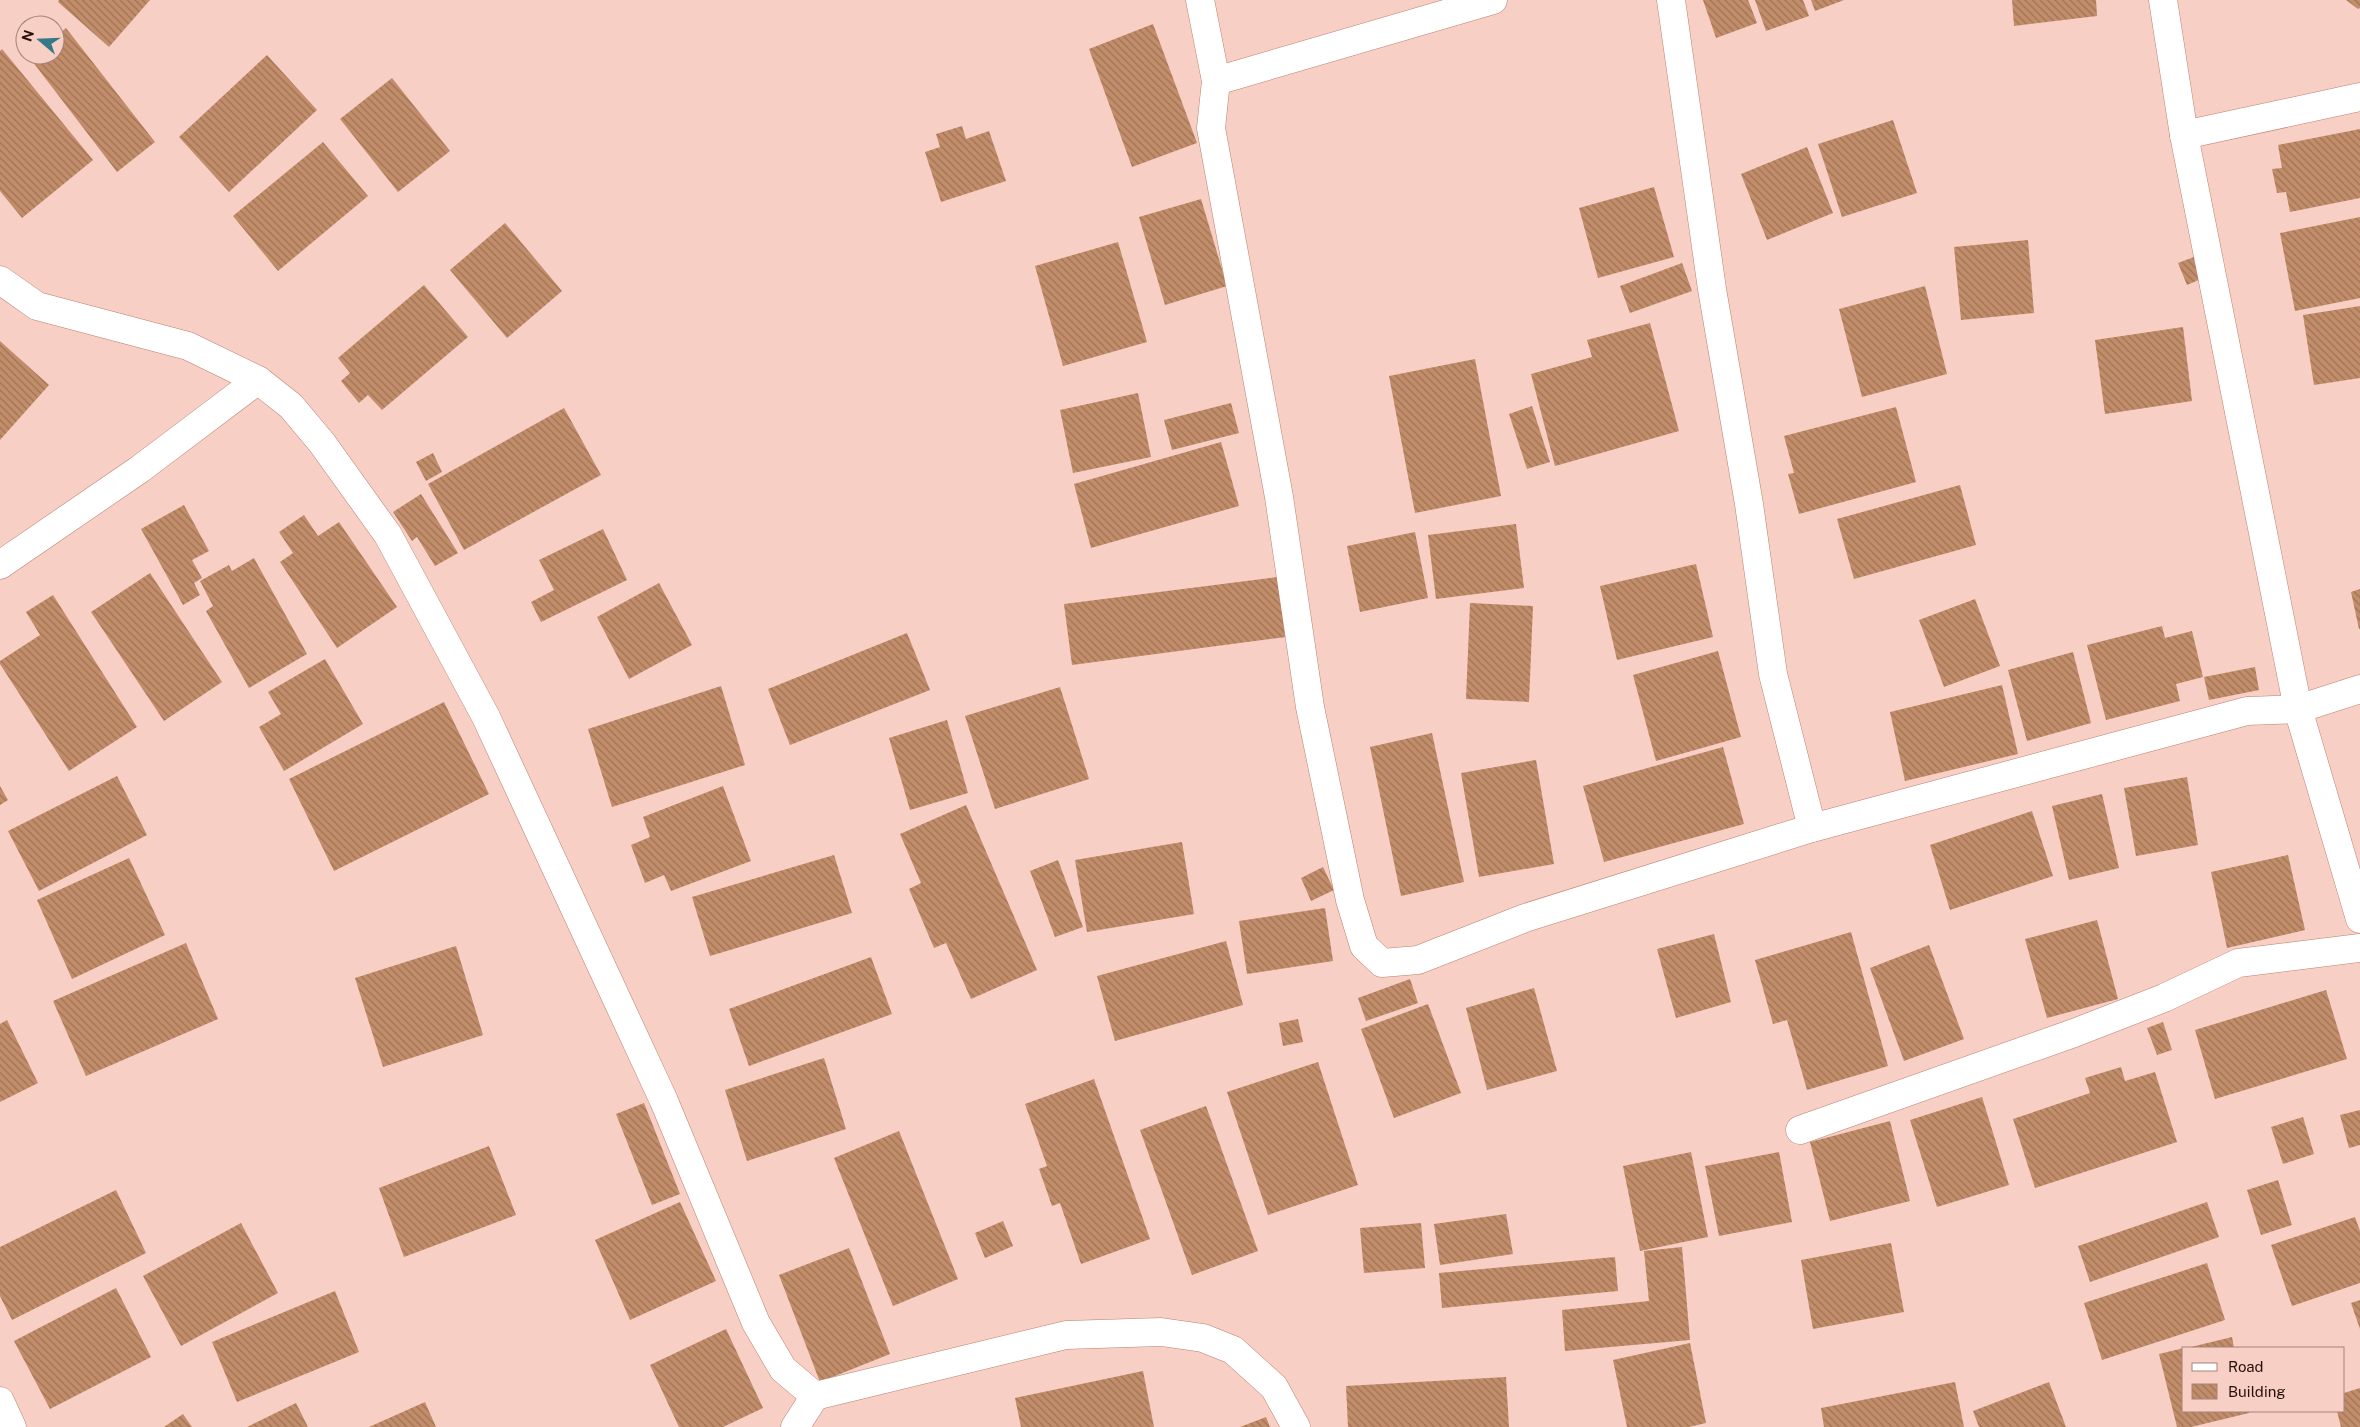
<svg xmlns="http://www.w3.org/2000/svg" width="2360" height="1427" font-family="'Public Sans',sans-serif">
<defs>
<pattern id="building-back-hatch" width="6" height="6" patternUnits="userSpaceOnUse" patternTransform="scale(1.25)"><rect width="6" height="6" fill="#c28d6a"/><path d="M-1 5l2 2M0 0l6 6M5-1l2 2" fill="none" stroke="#9e7255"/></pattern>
</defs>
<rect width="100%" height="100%" fill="#f7cfc4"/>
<g fill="url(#building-back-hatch)">
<polygon points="59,0 150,0 109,47 58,2"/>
<polygon points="1703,0 1748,0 1757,23 1716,38"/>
<polygon points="1755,0 1803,0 1809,16 1766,31"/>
<polygon points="1811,0 1844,0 1815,11"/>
<polygon points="2012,0 2096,0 2097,16 2014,26"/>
<polygon points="2346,0 2360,0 2360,8 2358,9"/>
<polygon points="1153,24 1197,143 1132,167 1089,49"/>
<polygon points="66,28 155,142 117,172 29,57 32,55 55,55 55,37"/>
<polygon points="2,49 93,160 22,218 0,191 0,51"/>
<polygon points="267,55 317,110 229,192 179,137"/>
<polygon points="392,78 450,151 398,192 340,119"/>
<polygon points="1893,120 1917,193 1842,217 1818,144"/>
<polygon points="962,126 966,139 989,131 1006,181 941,202 925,152 940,147 936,134"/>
<polygon points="2360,129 2360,198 2290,212 2286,192 2277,193 2272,169 2282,168 2278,145"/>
<polygon points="323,142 368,196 278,271 233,216"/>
<polygon points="1807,147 1833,213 1767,240 1741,174"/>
<polygon points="1654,187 1674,257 1598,278 1579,208"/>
<polygon points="1201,199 1227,286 1165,305 1139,217"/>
<polygon points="2360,217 2360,298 2295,311 2280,233"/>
<polygon points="505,223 562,291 507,338 450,270"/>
<polygon points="2028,240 2034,313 1961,320 1954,247"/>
<polygon points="1118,242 1147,342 1063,366 1035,266"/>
<polygon points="2199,255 2208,276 2187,285 2178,263"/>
<polygon points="1682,263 1692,291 1630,313 1620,286"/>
<polygon points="424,285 468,337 382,410 368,395 359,403 341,381 350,373 338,358"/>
<polygon points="1925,286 1947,374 1862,397 1839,309"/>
<polygon points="2360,306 2360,378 2314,385 2303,315"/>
<polygon points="1650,323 1679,431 1555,466 1531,374 1592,357 1587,340"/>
<polygon points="2183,327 2192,401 2105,414 2095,340"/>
<polygon points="0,341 49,385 0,440"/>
<polygon points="1475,359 1501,496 1415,513 1389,376"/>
<polygon points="1138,393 1151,457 1073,473 1060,410"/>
<polygon points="1231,403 1239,433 1172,450 1164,420"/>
<polygon points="1532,406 1550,462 1527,469 1509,414"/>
<polygon points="1896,407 1916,482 1799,514 1788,474 1794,473 1784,436"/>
<polygon points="564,408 601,475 464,550 428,484"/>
<polygon points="1221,442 1239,506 1091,548 1074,484"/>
<polygon points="433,453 442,472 426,481 416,462"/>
<polygon points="1960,485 1976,545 1854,579 1837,519"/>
<polygon points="421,494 458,553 435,566 417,537 412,541 393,512"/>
<polygon points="184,505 209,551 192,560 202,578 194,583 200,595 183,605 141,529"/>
<polygon points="304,515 318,536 339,522 397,607 337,648 280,562 293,553 279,532"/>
<polygon points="1516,524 1524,588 1436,599 1428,535"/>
<polygon points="603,529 627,580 541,622 531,602 554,590 539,560"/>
<polygon points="1415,532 1428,598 1360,612 1347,546"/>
<polygon points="254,558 307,654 249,688 206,611 213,606 200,581 229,565 232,571"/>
<polygon points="1696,564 1713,637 1617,660 1600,586"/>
<polygon points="150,573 222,682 164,721 91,612"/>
<polygon points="1278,577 1286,637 1072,665 1064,604"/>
<polygon points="659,583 692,645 629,679 597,617"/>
<polygon points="2360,589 2360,629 2359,629 2351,592"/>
<polygon points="53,595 137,727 69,771 0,664 0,661 40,635 26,612"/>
<polygon points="1975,599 2000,666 1944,687 1919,620"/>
<polygon points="1470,603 1533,606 1529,702 1466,699"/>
<polygon points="2162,626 2165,638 2192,631 2203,677 2176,684 2180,701 2106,720 2087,645"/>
<polygon points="907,633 930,690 790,745 768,689"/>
<polygon points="1718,651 1741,737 1656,761 1633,675"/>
<polygon points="2073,652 2091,723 2027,741 2008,670"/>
<polygon points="325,659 363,724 284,771 259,727 281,714 268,692"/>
<polygon points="2255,667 2259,690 2209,700 2204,677"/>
<polygon points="2002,685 2018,754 1905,781 1890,712"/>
<polygon points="721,686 745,765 612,807 588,729"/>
<polygon points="1060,687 1089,779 995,809 965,716"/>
<polygon points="444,702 489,794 334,871 289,779"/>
<polygon points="947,720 968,793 910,810 889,738"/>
<polygon points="1432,733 1464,882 1401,896 1370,747"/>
<polygon points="1723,747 1744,824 1604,862 1583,786"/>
<polygon points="1536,760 1554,864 1479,877 1461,773"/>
<polygon points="117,776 147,835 39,891 8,831"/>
<polygon points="2187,777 2198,845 2136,856 2124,788"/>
<polygon points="0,786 8,800 0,805"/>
<polygon points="723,786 751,861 671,891 664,875 645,883 631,845 650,837 643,817"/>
<polygon points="2102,794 2119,868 2069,880 2052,806"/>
<polygon points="966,805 1037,970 971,999 946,943 934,948 909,889 921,883 900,834"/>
<polygon points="2032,811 2053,876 1950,910 1930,845"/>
<polygon points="1182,842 1194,914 1087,932 1075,860"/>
<polygon points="834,855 852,913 710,956 692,897"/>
<polygon points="2288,855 2305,930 2227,948 2211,872"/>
<polygon points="129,858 165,935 72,979 37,900"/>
<polygon points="1058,860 1083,927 1055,937 1030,871"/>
<polygon points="1323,867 1334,890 1311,901 1301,878"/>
<polygon points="1325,908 1333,961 1247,974 1239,921"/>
<polygon points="2097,920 2118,999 2047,1018 2025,939"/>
<polygon points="1851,932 1888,1066 1807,1090 1787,1020 1773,1024 1755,960"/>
<polygon points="1714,934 1731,1002 1676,1018 1657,949"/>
<polygon points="1226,941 1243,1005 1115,1041 1097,976"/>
<polygon points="186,943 218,1019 86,1076 53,1001"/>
<polygon points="1929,945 1964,1039 1904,1061 1870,968"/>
<polygon points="456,946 483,1035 383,1067 355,978"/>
<polygon points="871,957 892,1014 749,1066 729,1009"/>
<polygon points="1410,979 1418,1003 1366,1021 1358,998"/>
<polygon points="1534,988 1557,1071 1487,1090 1466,1008"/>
<polygon points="2326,990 2347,1059 2215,1099 2195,1030"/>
<polygon points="1428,1004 1461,1093 1394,1118 1361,1029"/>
<polygon points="1298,1019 1303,1042 1283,1046 1279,1023"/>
<polygon points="7,1020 38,1083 0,1102 0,1024"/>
<polygon points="2163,1022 2172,1050 2157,1055 2147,1028"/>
<polygon points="824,1058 846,1129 747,1161 725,1090"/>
<polygon points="1318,1062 1358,1185 1268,1215 1227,1092"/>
<polygon points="2121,1067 2125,1081 2155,1072 2177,1142 2035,1188 2013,1119 2090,1093 2085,1078"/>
<polygon points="1094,1079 1150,1239 1081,1264 1060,1203 1052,1206 1039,1169 1047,1166 1025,1104"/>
<polygon points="1982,1097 2009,1185 1937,1207 1910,1120"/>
<polygon points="644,1103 680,1194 652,1205 616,1114"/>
<polygon points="1206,1106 1258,1251 1192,1275 1140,1130"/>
<polygon points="2360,1110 2360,1145 2349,1148 2340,1115"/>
<polygon points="2303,1117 2314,1154 2283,1164 2271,1127"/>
<polygon points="1890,1121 1910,1201 1830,1221 1810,1142"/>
<polygon points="899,1131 958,1279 893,1306 834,1158"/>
<polygon points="489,1146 516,1215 404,1257 379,1188"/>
<polygon points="1691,1152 1708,1237 1640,1251 1623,1166"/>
<polygon points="1779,1152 1792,1222 1719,1236 1705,1166"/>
<polygon points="2278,1180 2292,1225 2261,1235 2247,1190"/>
<polygon points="116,1190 146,1253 12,1320 0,1296 0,1247"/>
<polygon points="680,1202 716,1281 630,1320 595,1240"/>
<polygon points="2207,1202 2219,1237 2090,1282 2078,1246"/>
<polygon points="1506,1214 1513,1254 1440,1265 1434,1224"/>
<polygon points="2355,1217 2360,1231 2360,1283 2292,1306 2271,1245"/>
<polygon points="1003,1221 1013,1246 985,1258 975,1233"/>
<polygon points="241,1223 278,1293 181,1346 143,1276"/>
<polygon points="1421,1223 1425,1268 1364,1273 1360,1228"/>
<polygon points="1891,1243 1904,1312 1813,1329 1801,1260"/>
<polygon points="1682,1247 1690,1340 1565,1351 1562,1310 1649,1301 1644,1251"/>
<polygon points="849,1248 890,1354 820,1382 779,1275"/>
<polygon points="1615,1257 1618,1291 1442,1308 1439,1273"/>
<polygon points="2207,1263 2225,1320 2102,1360 2084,1303"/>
<polygon points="116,1288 151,1357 50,1409 14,1341"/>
<polygon points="335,1291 359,1352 237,1402 212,1342"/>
<polygon points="2360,1300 2360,1329 2351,1303"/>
<polygon points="726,1329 763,1408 723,1427 679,1427 650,1365"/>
<polygon points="2232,1337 2234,1348 2187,1348"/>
<polygon points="1690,1343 1706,1423 1689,1427 1627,1427 1613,1360"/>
<polygon points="2184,1348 2184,1411 2249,1411 2249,1413 2191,1427 2177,1427 2159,1354"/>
<polygon points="1143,1371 1154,1427 1021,1427 1015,1398"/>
<polygon points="1506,1377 1509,1427 1348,1427 1346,1386"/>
<polygon points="1955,1382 1964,1427 1824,1427 1821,1408"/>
<polygon points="2049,1382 2066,1427 1979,1427 1973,1411"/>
<polygon points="2360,1388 2360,1427 2341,1427 2337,1411 2344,1411 2344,1393"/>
<polygon points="425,1402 436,1427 369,1427"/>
<polygon points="296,1403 308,1427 247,1427"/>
<polygon points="183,1414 192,1427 164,1427"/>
<polygon points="1266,1417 1270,1427 1240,1427"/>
</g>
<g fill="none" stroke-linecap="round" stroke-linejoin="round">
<g stroke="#bd8070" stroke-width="29">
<g id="street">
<polyline points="1200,0 1216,81 1211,128 1279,497 1310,707 1350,900 1364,946 1382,963 1418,960 1525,918 1812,828 2247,711 2298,709 2360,689"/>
<polyline points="1671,0 1712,289 1749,504 1773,674 1812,828"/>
<polyline points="2163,0 2184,135 2298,709 2360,919"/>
<polyline points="1216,81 1493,0"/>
<polyline points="2184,135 2360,97"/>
<polyline points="0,280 37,306 188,346 258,380 291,406 322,443 388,535 486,717 664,1101 756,1323 783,1369 815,1396 1066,1335 1161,1332 1203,1338 1233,1350 1274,1387 1296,1427"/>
<polyline points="0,565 140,469 258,380"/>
<polyline points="1800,1130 2074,1033 2164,998 2238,963 2360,948"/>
<polyline points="0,1401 12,1427"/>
<polyline points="795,1427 815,1396"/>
</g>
</g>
<use href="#street" stroke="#fff" stroke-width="28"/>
</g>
<rect x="2182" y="1347" width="162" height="65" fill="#f7cfc4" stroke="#a4837a"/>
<rect x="2192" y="1363" width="25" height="8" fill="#ffffff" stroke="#a4837a"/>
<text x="2228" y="1372" font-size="15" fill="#28110b">Road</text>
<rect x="2192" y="1384" width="25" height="15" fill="url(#building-back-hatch)" stroke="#a4837a"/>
<text x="2228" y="1397" font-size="15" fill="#28110b">Building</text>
<g transform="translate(40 40) rotate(289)"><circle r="24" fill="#f7cfc4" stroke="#a4837a"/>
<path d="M0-4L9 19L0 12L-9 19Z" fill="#357988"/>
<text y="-8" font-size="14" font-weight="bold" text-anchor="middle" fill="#28110b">N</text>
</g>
</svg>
